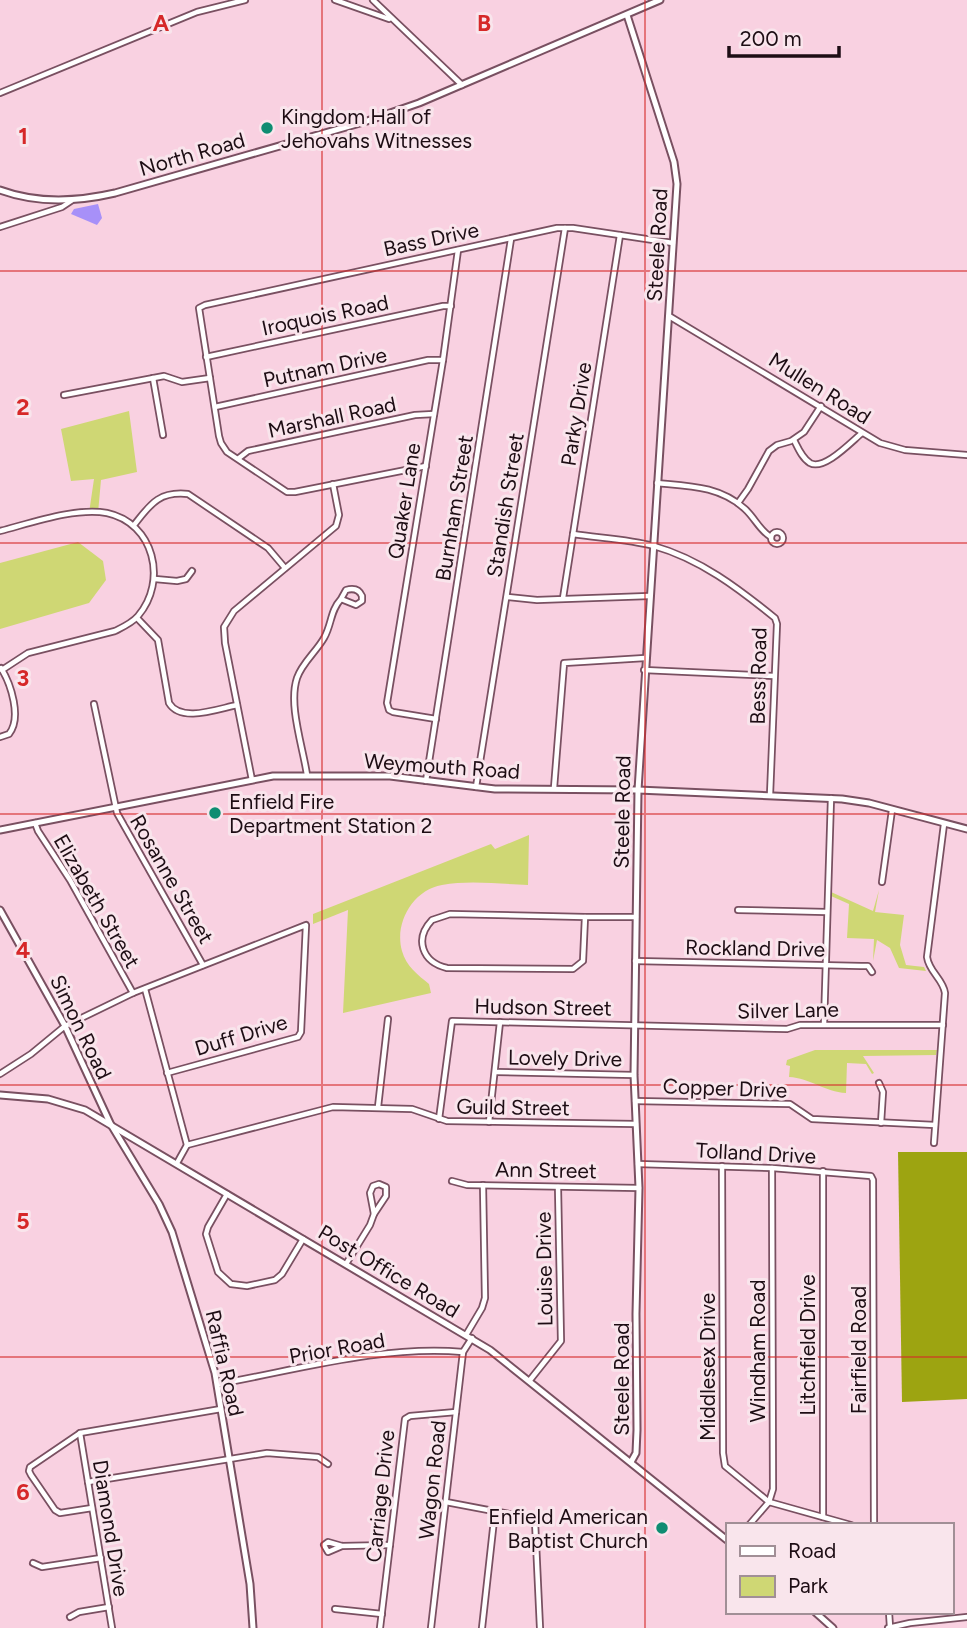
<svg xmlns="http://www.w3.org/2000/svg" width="967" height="1628" font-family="Figtree,sans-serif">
<rect width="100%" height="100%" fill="#f9d1e1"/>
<g fill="#cfd774">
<polygon points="129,411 137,472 101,480 98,513 89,513 94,479 71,481 61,429"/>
<polygon points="78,542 103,561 106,580 89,603 0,629 0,563"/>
<path d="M529 835 528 885C500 884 469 880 442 885 413 890 394 923 402 951 406 966 418 975 429 984L431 993 343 1013 348 910 313 924V914L491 844 495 849Z"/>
<polygon points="879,890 875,912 904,915 900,945 906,965 924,967 926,971 899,968 890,948 877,940 873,961 874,939 847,938 849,904 831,896 831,892 873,911"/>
<path d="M815 1050H937L936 1055 863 1056 874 1073 872 1074 866 1064 847 1063 846 1093C825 1092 810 1078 789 1077L790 1066 786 1065 787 1060Z"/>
</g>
<polygon fill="#9da411" points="898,1152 967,1152 967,1399 902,1402"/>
<polygon fill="#a790f8" points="98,204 102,218 97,225 71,214 74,209"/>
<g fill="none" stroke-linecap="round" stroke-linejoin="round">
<g stroke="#795061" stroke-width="8">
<g id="street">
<polyline points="335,0 389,19"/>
<polyline points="373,0 462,85"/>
<polyline points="0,93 197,12 245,0"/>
<polyline points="0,227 62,207 71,201"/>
<polyline points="669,316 880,443 905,450 967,455"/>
<polyline points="206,357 443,306 451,306"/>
<polyline points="153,378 163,435"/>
<polyline points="64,395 164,376 182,382 210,378"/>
<polyline points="215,407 428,360 443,360"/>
<path d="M794 440C798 448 802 458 810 463 824 471 851 442 862 433"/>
<polyline points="239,458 248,451 415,415 434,414"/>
<polyline points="426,466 295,492 287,492 227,452 221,443 219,436 199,308 205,305 557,228 573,228 673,243"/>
<path d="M657 483C689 486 720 486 745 509 755 518 760 531 771 537"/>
<polyline points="738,503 748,489 769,451 777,445 791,441 804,432 821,406"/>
<path d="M134 525C150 505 158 491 188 494L268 548 285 568"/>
<path d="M0 531C31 523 76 507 107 513 154 523 168 581 138 616 132 623 123 627 115 631L28 653 2 670"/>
<circle cx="777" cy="538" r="6"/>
<path d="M573 534C599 538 628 539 654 546 700 559 738 588 775 618L777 624 770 795"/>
<polyline points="155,579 177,581 186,579 192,571"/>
<polyline points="507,597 537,600 649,596"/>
<polyline points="563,598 620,235"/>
<path d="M137 618 158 640 169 703C181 723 217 709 237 705"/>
<polyline points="644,670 774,676"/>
<polyline points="94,704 117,813 203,965"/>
<polyline points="436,719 393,712 389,710 387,703 443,360 458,250"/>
<path d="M0 737 9 734C22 718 11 684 1 668"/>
<path d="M307 775C303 747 288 705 297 678 302 663 316 652 324 638 332 624 330 611 341 599L356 605 362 601V596C359 589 353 588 346 590L341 599"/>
<polyline points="252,780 225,643 224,627 234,611 336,526 339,515 333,484"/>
<polyline points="426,781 511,239"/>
<polyline points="476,787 565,228"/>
<polyline points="554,788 564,663 645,658"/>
<polyline points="35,823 38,831 70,880 133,993"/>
<polyline points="882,882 892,810"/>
<polyline points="738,910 826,912"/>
<path d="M450 914 585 917 583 961 573 969 447 968C422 962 414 939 432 920Z"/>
<polyline points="585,917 636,917"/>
<polyline points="635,961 861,966 868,966 872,972"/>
<polyline points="145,989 187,1145 177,1163"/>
<polyline points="824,1024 831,798"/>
<polyline points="496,1072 634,1075"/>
<polyline points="0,1074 31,1054 65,1026 133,993 306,925 301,1032 298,1037 167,1073"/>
<polyline points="879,1083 883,1092 881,1123"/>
<polyline points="635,1101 790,1104 812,1119 935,1125"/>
<polyline points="378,1107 388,1019"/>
<polyline points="439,1119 452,1021 787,1029 800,1025 943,1025"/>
<polyline points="489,1122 500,1022"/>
<path d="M934 1143 945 993C943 979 929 972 927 957L944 824"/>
<polyline points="187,1145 333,1107 412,1109 447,1121 636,1124"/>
<polyline points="638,1164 772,1168 871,1176 873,1180 874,1525"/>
<polyline points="722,1166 723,1453 725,1466 769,1502 851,1525"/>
<polyline points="823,1171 823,1517"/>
<polyline points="452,1181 467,1185 639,1188"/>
<polygon points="379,1184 386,1187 386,1196 374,1214 370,1193 373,1186"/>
<polyline points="227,1194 208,1227 206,1234 218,1272 231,1284 247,1286 275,1280 282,1274 303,1239"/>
<polyline points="346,1264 370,1225 374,1214"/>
<polyline points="466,1335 482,1308 485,1298 483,1185"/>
<polyline points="530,1380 561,1341 558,1187"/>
<path d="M218 1384C297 1370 381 1345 463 1352"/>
<polyline points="80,1433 112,1628"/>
<polyline points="88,1482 267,1453 318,1457 328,1464"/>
<polyline points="446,1502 530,1518 535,1521 540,1628"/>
<polyline points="92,1508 60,1513 55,1510 31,1475 29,1471 30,1467 80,1433 221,1409"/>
<polyline points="749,1525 769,1502 773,1489 772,1168"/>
<polyline points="342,1546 328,1552 324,1545 328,1542 342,1546 390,1545"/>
<polyline points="33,1563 42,1567 101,1558"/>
<polyline points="335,1609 382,1614"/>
<polyline points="889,1612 890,1627"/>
<polyline points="70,1617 79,1612 109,1607"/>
<polyline points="380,1628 405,1419 410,1416 456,1412"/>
<polyline points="431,1628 463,1352 472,1338"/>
<polyline points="482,1628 495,1511"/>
<polyline points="888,1628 910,1623 967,1617"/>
</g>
</g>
<g stroke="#795061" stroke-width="9">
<g id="secondary">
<polyline points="627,15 674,162 677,184 638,790 634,1075 639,1188 636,1314 637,1430 636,1453 631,1462"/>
<path d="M0 190C38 204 76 202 115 193L367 121 419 103 660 0"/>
<polyline points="0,830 273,776 390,776 495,789 638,790 842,799 869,803 967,829"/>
<polyline points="0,910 65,1026 110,1123 159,1204 172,1232 215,1373 250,1584 253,1628"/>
<polyline points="0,1095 48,1099 85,1110 490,1350 727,1540"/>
<polyline points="815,1612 833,1628"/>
</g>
</g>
<use href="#street" stroke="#fff" stroke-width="4.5"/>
<use href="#secondary" stroke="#fff" stroke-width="5"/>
</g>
<path fill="none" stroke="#d62828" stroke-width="2" stroke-opacity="0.55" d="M322 0V1628M645 0V1628M0 271H967M0 543H967M0 814H967M0 1085H967M0 1357H967"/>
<g fill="#0e8d72" stroke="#f9e5ec" stroke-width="2.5">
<circle cx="267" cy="128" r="7"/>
<circle cx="215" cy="813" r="7"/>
<circle cx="662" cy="1528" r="7"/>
</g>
<g text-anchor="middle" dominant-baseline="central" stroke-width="6" stroke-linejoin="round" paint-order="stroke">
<g font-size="21" fill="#1d0d14" stroke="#f9e5ec" text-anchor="start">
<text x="281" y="116">Kingdom Hall of<tspan x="281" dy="24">Jehovahs Witnesses</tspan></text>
<text x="229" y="801">Enfield Fire<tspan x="229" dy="24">Department Station 2</tspan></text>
<text x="648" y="1516" text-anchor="end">Enfield American<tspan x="648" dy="24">Baptist Church</tspan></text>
</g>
<g font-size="21" fill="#1d0d14" stroke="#f9e5ec">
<text transform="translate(192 154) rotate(-16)">North Road</text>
<text transform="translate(431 239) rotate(-12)">Bass Drive</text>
<text transform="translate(657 245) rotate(-87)">Steele Road</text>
<text transform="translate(325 315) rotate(-12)">Iroquois Road</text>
<text transform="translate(325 367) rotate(-12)">Putnam Drive</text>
<text transform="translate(820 388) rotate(32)">Mullen Road</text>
<text transform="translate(576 414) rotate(-81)">Parky Drive</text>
<text transform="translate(332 417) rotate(-12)">Marshall Road</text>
<text transform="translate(404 501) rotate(-81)">Quaker Lane</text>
<text transform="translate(505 505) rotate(-81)">Standish Street</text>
<text transform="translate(454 508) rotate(-81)">Burnham Street</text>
<text transform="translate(758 676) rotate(-89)">Bess Road</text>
<text transform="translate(442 766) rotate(4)">Weymouth Road</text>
<text transform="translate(622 812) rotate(-89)">Steele Road</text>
<text transform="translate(172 879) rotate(60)">Rosanne Street</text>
<text transform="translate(97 901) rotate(60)">Elizabeth Street</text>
<text transform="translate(755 948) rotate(1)">Rockland Drive</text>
<text transform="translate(543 1007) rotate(1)">Hudson Street</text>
<text transform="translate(788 1010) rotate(-1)">Silver Lane</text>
<text transform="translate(81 1027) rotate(64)">Simon Road</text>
<text transform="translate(241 1035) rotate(-17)">Duff Drive</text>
<text transform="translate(565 1058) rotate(1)">Lovely Drive</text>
<text transform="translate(725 1088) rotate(2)">Copper Drive</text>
<text transform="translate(513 1107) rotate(1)">Guild Street</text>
<text transform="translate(756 1153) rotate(3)">Tolland Drive</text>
<text transform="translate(546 1170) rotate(1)">Ann Street</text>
<text transform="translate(544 1269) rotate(-91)">Louise Drive</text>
<text transform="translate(389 1271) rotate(31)">Post Office Road</text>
<text transform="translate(807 1345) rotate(-90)">Litchfield Drive</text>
<text transform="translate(337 1348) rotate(-10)">Prior Road</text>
<text transform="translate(858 1350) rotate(-90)">Fairfield Road</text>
<text transform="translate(757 1351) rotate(-90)">Windham Road</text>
<text transform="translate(225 1363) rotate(77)">Raffia Road</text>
<text transform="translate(707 1367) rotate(-90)">Middlesex Drive</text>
<text transform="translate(621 1379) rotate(-90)">Steele Road</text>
<text transform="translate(432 1480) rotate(-84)">Wagon Road</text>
<text transform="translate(380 1496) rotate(-84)">Carriage Drive</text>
<text transform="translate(111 1528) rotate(81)">Diamond Drive</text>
</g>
</g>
<g font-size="23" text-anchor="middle" font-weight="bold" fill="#d62828" stroke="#f9e5ec" stroke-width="6" stroke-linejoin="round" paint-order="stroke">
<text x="161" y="31">A</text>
<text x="484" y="31">B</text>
<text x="23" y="144">1</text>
<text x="23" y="415">2</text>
<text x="23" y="686">3</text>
<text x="23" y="958">4</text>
<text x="23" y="1229">5</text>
<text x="23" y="1500">6</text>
</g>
<rect x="726" y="1523" width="228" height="91" fill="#f9e5ec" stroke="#a18f96" stroke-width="2"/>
<rect x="740" y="1546" width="35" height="10" fill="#ffffff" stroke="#a18f96" stroke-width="2"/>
<text x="788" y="1558" font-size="21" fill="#1d0d14">Road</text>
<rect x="740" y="1576" width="35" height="21" fill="#cfd774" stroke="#a18f96" stroke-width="2"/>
<text x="788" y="1593" font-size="21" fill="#1d0d14">Park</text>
<path d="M729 46v10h110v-10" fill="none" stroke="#1d0d14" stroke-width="3.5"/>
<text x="740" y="46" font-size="21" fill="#1d0d14" stroke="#f9e5ec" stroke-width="5" paint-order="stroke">200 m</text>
</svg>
